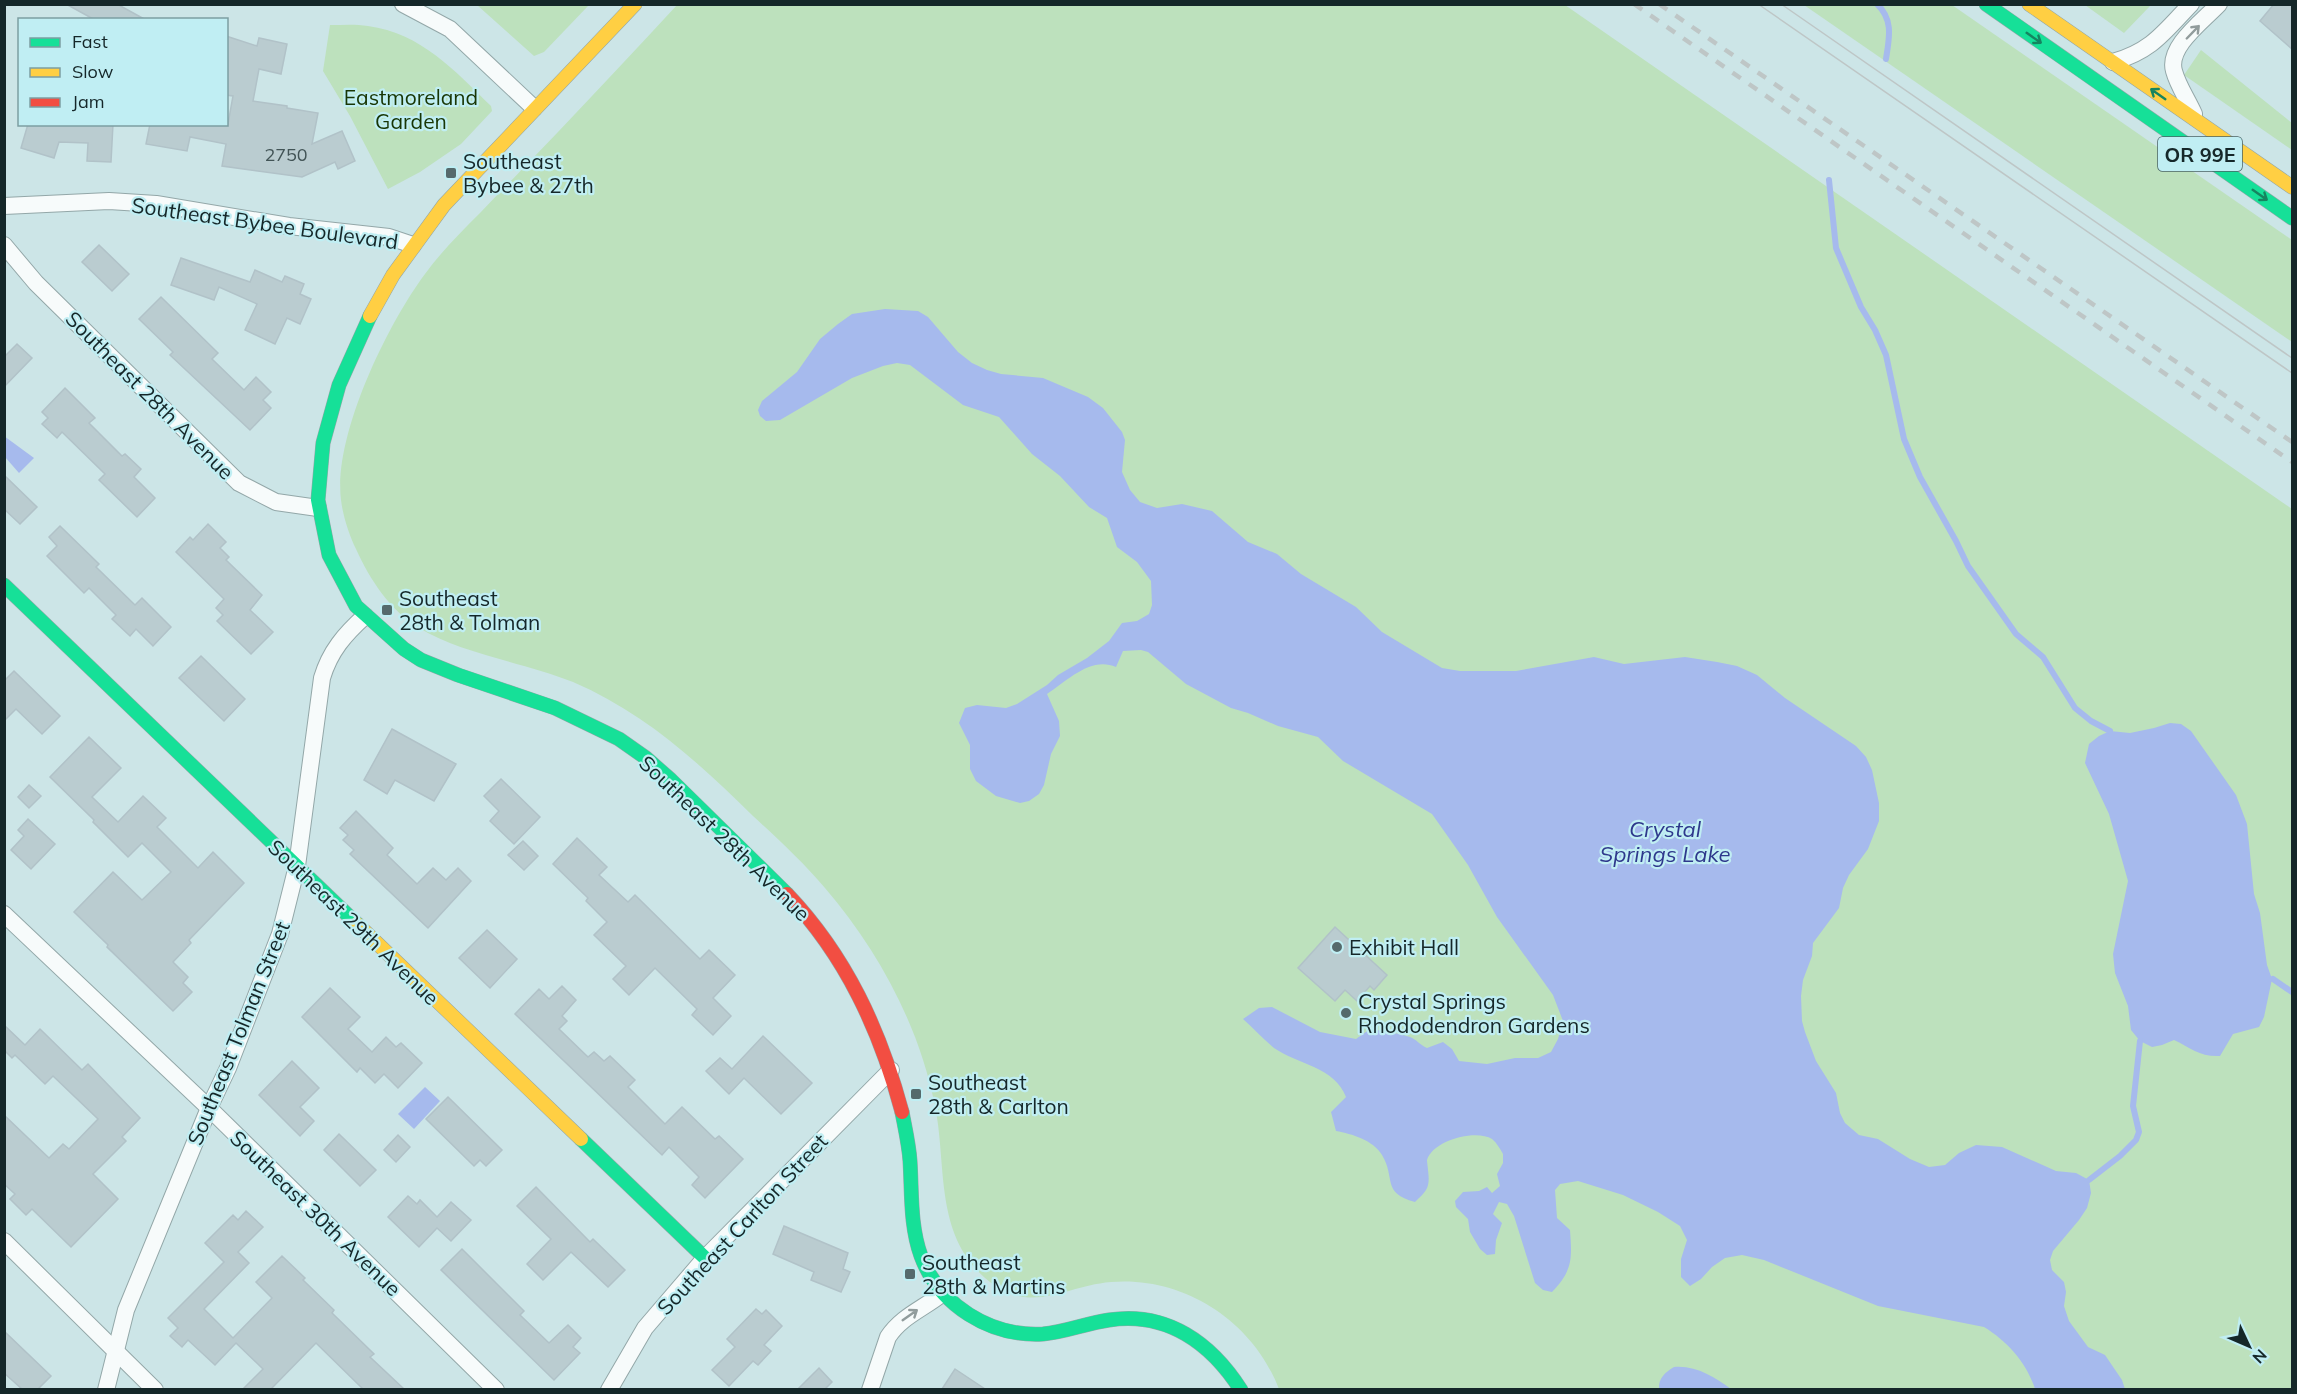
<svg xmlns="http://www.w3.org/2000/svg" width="2297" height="1394" font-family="Mulish,sans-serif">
<rect width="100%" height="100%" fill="#cce5e7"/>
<g fill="#bde1bd">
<polygon points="477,5 589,5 544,52 534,56"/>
<path d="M677 5H1565L2292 509V1389H1279C1253 1321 1184 1276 1111 1282 1063 1286 1030 1317 985 1278 934 1233 947 1165 935 1106 919 1025 878 950 825 888 803 862 778 839 753 816 698 762 645 713 573 682 526 663 462 654 419 628 390 610 370 580 356 549 349 535 343 516 341 500 333 436 387 325 425 274 441 252 461 232 480 213 506 186 532 159 558 132 598 90 638 47 677 5Z"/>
<polygon points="1804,5 1952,5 2292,240 2292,342"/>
<polygon points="2085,5 2151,5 2124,33"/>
<path d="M330 25C343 25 356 24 368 26 421 33 455 71 491 106L492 111 461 144 420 172 388 189 350 116 323 71Z"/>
<polygon points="2201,50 2292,123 2292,150 2184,75"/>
</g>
<g fill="#a6baed">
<path d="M885 309 918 311 928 317 958 352 972 363 987 370 1001 374 1043 378 1088 397 1103 408 1122 432 1125 440 1122 472 1130 490 1140 502 1157 508 1182 504 1212 511 1248 542 1277 554 1301 574 1356 607 1382 632 1442 668 1460 671H1516L1594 657 1624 664 1685 657 1717 662 1737 666 1757 675 1785 698 1856 746 1866 757 1872 770 1879 803V821L1868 849 1849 875 1843 888 1839 908 1813 943 1812 956 1803 980 1801 996 1802 1021 1805 1032 1816 1061 1836 1093 1840 1113 1845 1123 1859 1135 1878 1139 1910 1159 1929 1167 1945 1165 1959 1153 1976 1145 2002 1147 2056 1171 2076 1173 2089 1180 2091 1193 2087 1208 2079 1220 2053 1251 2050 1260 2052 1270 2064 1282 2066 1292 2064 1306 2069 1321 2088 1347 2105 1355 2122 1380 2125 1389H2035C2027 1363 2007 1341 1984 1327L1878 1306 1764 1260 1742 1255 1725 1258 1712 1267 1701 1279 1690 1286 1681 1277V1259L1687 1240 1680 1226 1658 1212 1623 1195 1578 1181 1560 1184 1555 1190 1557 1218 1570 1230C1572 1259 1573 1270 1552 1292L1543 1290 1535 1283 1514 1216 1507 1204 1499 1202 1493 1214 1502 1223 1496 1240 1495 1254 1487 1255 1480 1249 1470 1232 1468 1219 1456 1207 1455 1201 1463 1192 1479 1191 1487 1187 1492 1193 1500 1186 1497 1174 1503 1163V1154C1500 1149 1497 1143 1492 1139 1476 1129 1433 1140 1427 1160 1427 1162 1428 1168 1428 1170 1430 1187 1428 1190 1415 1202 1381 1193 1396 1178 1382 1155 1373 1140 1352 1134 1336 1131L1331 1112 1346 1097C1335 1067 1297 1064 1274 1048 1263 1039 1253 1028 1243 1019L1259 1008 1272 1007 1320 1032 1356 1039 1370 1029C1384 1031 1397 1033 1410 1037 1416 1039 1420 1045 1427 1048L1443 1042 1452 1049 1459 1061 1487 1064 1515 1058H1538L1551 1052 1558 1039 1563 1021 1553 995 1497 917 1468 865 1432 814 1343 761 1318 737 1278 726 1248 713 1231 708 1186 684 1148 652 1141 650 1123 651 1116 667C1091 656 1068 680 1047 694L1059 721 1060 736 1051 754 1044 785 1039 794 1029 801 1020 803 996 796 976 781 970 769V745L959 723 965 708 977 705 1006 708 1017 704 1047 685 1058 675 1087 658 1109 641 1122 623 1137 621 1149 614 1152 605 1151 581 1137 562 1117 547 1107 518 1089 507 1060 476 1032 454 999 417 963 405 910 365 897 363 883 366 852 378 780 420 766 421 760 416 758 410 762 401 797 372 820 339 838 324 852 314Z"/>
<polygon points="4,436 34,458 19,473 5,457"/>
<path d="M2170 723 2181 724 2191 731 2236 795 2247 824 2254 894 2260 913 2267 965 2272 979 2264 1017 2259 1027 2233 1034 2220 1056C2200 1057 2191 1048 2174 1040L2162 1045 2152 1047 2140 1041 2131 1030 2128 1006 2115 973 2113 954 2128 881 2109 814 2085 763 2089 744 2099 736 2110 731 2130 733 2154 728Z"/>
<polygon points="425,1087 440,1101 414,1129 398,1114"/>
<path d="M1674 1367C1696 1365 1714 1377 1731 1389H1659C1658 1379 1665 1372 1674 1367Z"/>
</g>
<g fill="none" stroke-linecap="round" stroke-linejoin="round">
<g stroke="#a6baed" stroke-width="6">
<path d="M1877 4C1894 20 1889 39 1886 59"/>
<polyline points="1829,180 1836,248 1861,307 1875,330 1886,355 1904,439 1920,477 1956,541 1968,566 2016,634 2043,657 2075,708 2091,721 2110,731"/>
<polyline points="2273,979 2292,992"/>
<polyline points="2089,1180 2120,1156 2136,1140 2139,1132 2133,1106 2140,1041"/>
</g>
</g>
<g fill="#baccd0" stroke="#b1c2c8" stroke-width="1.5">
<polygon points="66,4 117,4 146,20 95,20"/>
<polygon points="2274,4 2292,4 2292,49 2260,21"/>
<polygon points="226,36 257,46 259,38 287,44 281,74 259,69 253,101 287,106 287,108 318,113 312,144 342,131 355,161 338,169 335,162 302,177 222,166 226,144 190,137 187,151 146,144 150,124 228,124 233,96 226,95"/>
<polygon points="28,124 113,124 111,162 87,161 88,143 59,142 54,158 21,148"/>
<polygon points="99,245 129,274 112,291 82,262"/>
<polygon points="181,258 250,282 255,270 282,282 285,276 304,284 300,294 311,299 300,324 287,318 275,344 245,330 257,304 219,287 214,300 171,285"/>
<polygon points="161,297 218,353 212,359 244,390 256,377 271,392 263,400 271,408 250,430 170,355 173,352 139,319"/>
<polygon points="17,344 32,358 4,387 4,357"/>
<polygon points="65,388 95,418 89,423 122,456 125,454 141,469 134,477 155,498 137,517 99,480 105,474 62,432 57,438 42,424 48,418 42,412"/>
<polygon points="4,475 37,507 20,524 4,509"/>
<polygon points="208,524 226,542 220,548 229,557 226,560 262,595 250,610 273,632 251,654 217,621 223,615 216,608 224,599 176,552 190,537 193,540"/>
<polygon points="60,526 99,564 96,567 135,605 142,598 171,627 153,646 136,629 130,636 112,619 116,615 89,588 84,593 47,556 57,546 49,537"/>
<polygon points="201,656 245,699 224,721 179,678"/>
<polygon points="14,671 60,716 42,734 16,709 4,721 4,681"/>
<polygon points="392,729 456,764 434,801 395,780 387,794 364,780"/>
<polygon points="89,737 121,768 92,797 118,822 143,796 166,818 157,827 198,868 213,852 244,883 189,940 191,943 173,962 188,977 183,983 192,992 173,1011 107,947 108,945 74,912 113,872 142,900 171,872 142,843 128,857 93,822 94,820 50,777"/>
<polygon points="501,779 540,817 514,844 490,821 499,811 484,796"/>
<polygon points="29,785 41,796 29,808 18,797"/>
<polygon points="356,811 393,848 387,855 417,884 433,868 446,880 458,868 471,881 428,928 350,854 354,850 343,840 348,835 340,828"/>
<polygon points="28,819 55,844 31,869 11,850 24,836 18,830"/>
<polygon points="577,838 607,867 599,875 628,902 635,895 700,959 709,950 735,975 713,998 731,1016 713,1035 692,1015 697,1009 655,968 629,995 613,979 626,966 594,935 607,922 586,901 588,898 553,864"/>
<polygon points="523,841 538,856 524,870 508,855"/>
<polygon points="1335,927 1387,975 1374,990 1370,986 1357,1001 1345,990 1335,1001 1298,968"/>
<polygon points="487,930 517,959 490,988 459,958"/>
<polygon points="562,986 576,1000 562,1016 567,1021 559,1029 588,1057 594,1052 604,1061 610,1056 635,1080 628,1087 665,1124 682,1107 715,1139 719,1136 743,1159 705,1198 692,1185 699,1177 669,1147 662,1155 515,1014 539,989 549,999"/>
<polygon points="330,988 360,1017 348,1029 372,1052 386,1037 396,1047 401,1043 422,1063 398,1088 384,1074 375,1083 360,1068 357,1072 302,1017"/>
<polygon points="4,1025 25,1045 40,1029 82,1070 88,1064 140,1118 122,1137 126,1141 93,1174 118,1199 71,1247 32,1209 26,1215 10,1199 15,1194 4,1184 4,1115 49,1158 63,1144 69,1149 98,1119 53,1076 45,1084 15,1055 12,1058 4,1050"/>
<polygon points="763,1036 812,1083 781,1114 744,1078 729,1094 706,1071 720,1058 732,1069"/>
<polygon points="292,1061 319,1088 300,1107 314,1121 300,1136 259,1095"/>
<polygon points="448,1097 502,1150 486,1166 480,1160 474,1166 426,1119"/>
<polygon points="339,1134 376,1170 360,1186 324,1150"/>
<polygon points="398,1135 410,1147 396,1162 384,1150"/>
<polygon points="536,1187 590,1242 593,1239 625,1270 608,1287 571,1252 543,1280 527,1264 551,1239 517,1206"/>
<polygon points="408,1196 417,1204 420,1200 437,1217 451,1202 471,1220 451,1241 437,1228 419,1247 388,1217"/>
<polygon points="246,1211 263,1227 238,1252 249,1263 204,1309 233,1338 272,1298 256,1282 282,1256 305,1278 303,1280 334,1310 332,1313 374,1354 370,1357 404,1389 363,1389 316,1343 271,1389 243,1389 263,1369 236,1343 215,1365 188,1340 182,1347 170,1336 178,1328 168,1318 224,1262 205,1243 233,1215 238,1220"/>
<polygon points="784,1226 848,1253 843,1269 850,1272 841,1292 811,1280 814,1272 773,1254"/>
<polygon points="462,1249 524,1311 520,1315 549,1343 568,1325 581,1338 573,1347 580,1353 554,1380 441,1270"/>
<polygon points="756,1309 762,1314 766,1310 782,1326 764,1345 771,1351 758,1365 753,1361 729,1386 712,1370 735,1347 727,1339"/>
<polygon points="4,1331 51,1376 38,1389 22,1389 4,1373"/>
<polygon points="819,1368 832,1382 825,1389 798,1389"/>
<polygon points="955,1369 985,1389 942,1389"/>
</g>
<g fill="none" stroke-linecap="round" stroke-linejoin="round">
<g stroke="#93a7a8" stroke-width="18">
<g id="street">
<polyline points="403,4 450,29 534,108"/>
<path d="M2113 62C2152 51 2164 32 2191 4"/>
<path d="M2194 114C2188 100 2178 86 2174 71 2167 47 2203 21 2219 4"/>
<polyline points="4,206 109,201 156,204 289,226 389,237 413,245"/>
<polyline points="4,245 36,283 239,483 276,502 318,508"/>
<polyline points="4,914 209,1108 496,1390"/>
<polyline points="4,1241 155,1390"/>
<path d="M106 1390 126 1310 209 1108 228 1068 280 934 297 866 322 678C330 651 345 634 365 616"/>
<polyline points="609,1390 645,1328 705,1258 891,1070"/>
<path d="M870 1390 888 1337C902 1316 923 1309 943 1293"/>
</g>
</g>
<g stroke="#93a7a8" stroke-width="15">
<g id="fast">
<polyline points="1986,4 2292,218"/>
<polyline points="370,316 339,385 323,443 318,500 329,555 356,606 404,649 421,660 458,675 555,708 619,739 646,758 671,780 787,894"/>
<polyline points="4,585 357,924"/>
<path d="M902 1112C905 1128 909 1145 910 1161 912 1193 910 1226 921 1256 939 1305 990 1337 1043 1334 1065 1332 1087 1323 1109 1320 1167 1311 1211 1343 1241 1390"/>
<polyline points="581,1139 705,1258"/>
</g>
</g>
<g stroke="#93a7a8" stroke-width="15">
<g id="slow">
<polyline points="2029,4 2292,187"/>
<polyline points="370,316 393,275 444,205 635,4"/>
<polyline points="357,924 581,1139"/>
</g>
</g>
<g stroke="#93a7a8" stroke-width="15">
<path id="jam" d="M787 894C846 956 880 1030 902 1112"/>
</g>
<use href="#street" stroke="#f7fbfb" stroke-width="16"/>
<use href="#fast" stroke="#16e098" stroke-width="14"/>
<use href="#slow" stroke="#ffcf43" stroke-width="14"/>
<use href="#jam" stroke="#f24e42" stroke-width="14"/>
<g stroke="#bec6c6" stroke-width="1.5">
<polyline points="1758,4 2292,373"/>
<polyline points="1781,4 2292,358"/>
</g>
<g stroke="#bec6c6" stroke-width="4.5" stroke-dasharray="10 10" stroke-linecap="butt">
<polyline points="1634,4 2292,462"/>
<polyline points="1659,4 2292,442"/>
</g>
</g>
<defs><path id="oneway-shaft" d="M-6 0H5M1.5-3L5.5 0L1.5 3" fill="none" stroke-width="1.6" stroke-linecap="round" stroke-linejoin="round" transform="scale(1.5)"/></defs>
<g stroke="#919c9c">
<use href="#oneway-shaft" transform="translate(2193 32) rotate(-46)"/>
<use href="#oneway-shaft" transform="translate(910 1315) rotate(-35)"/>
</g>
<g stroke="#168460">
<use href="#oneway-shaft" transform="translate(2034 38) rotate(35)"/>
<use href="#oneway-shaft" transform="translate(2158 94) rotate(-145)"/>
<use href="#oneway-shaft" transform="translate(2260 195) rotate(35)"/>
</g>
<g fill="#556a6c" stroke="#c0eef3" stroke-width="2">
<rect x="445" y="167" width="12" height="12" rx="3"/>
<rect x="381" y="604" width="12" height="12" rx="3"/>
<circle cx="1337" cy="947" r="6"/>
<circle cx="1346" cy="1013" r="6"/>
<rect x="910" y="1088" width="12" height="12" rx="3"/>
<rect x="904" y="1268" width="12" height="12" rx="3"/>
</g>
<g text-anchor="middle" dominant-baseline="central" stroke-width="4.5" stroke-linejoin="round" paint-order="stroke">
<g font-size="18" fill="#425456">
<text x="286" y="154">2750</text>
</g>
<rect fill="#c0eef3" stroke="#486366" stroke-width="1.5" x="2158" y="137" width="84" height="34" rx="4.5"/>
<g font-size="20" font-weight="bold" fill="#152729">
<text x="2200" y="154">OR 99E</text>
</g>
<g font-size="21" fill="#183604" stroke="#c0eef3">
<text x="411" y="97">Eastmoreland<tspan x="411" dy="24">Garden</tspan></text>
</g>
<g font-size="21" fill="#152729" stroke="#c0eef3" text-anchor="start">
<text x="463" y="161">Southeast<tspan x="463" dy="24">Bybee &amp; 27th</tspan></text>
<text x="399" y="598">Southeast<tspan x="399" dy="24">28th &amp; Tolman</tspan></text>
<text x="1349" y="947">Exhibit Hall</text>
<text x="1358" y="1001">Crystal Springs<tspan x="1358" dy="24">Rhododendron Gardens</tspan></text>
<text x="928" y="1082">Southeast<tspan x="928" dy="24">28th &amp; Carlton</tspan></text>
<text x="922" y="1262">Southeast<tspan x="922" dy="24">28th &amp; Martins</tspan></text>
</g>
<g font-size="21" fill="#152729" stroke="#c0eef3">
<text transform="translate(265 223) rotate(8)">Southeast Bybee Boulevard</text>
<text transform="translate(150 395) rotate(45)">Southeast 28th Avenue</text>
<text transform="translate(725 838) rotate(44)">Southeast 28th Avenue</text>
<text transform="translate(354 922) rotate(44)">Southeast 29th Avenue</text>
<text transform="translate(238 1033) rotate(-68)">Southeast Tolman Street</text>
<text transform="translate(316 1213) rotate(44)">Southeast 30th Avenue</text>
<text transform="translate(742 1224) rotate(-47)">Southeast Carlton Street</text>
</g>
<g font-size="22" font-style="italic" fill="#2e388c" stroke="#c0eef3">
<text x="1665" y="829">Crystal<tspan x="1665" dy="25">Springs Lake</tspan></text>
</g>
</g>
<rect width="2297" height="1394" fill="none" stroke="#152729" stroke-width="12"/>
<rect x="18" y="18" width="210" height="108" fill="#c0eef3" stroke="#7c9ea2" stroke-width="1.5"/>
<rect x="30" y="38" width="30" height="9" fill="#16e098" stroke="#7c9ea2" stroke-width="1.5"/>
<text x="72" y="48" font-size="18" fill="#152729">Fast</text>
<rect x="30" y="68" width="30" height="9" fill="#ffcf43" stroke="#7c9ea2" stroke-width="1.5"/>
<text x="72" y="78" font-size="18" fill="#152729">Slow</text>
<rect x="30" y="98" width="30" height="9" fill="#f24e42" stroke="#7c9ea2" stroke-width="1.5"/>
<text x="72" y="108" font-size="18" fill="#152729">Jam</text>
<g transform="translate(2249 1346) rotate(134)" stroke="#c0eef3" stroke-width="4.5" paint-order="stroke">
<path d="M0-4.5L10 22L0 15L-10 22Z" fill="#152729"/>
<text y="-9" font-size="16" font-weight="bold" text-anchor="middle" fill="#152729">N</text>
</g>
</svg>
